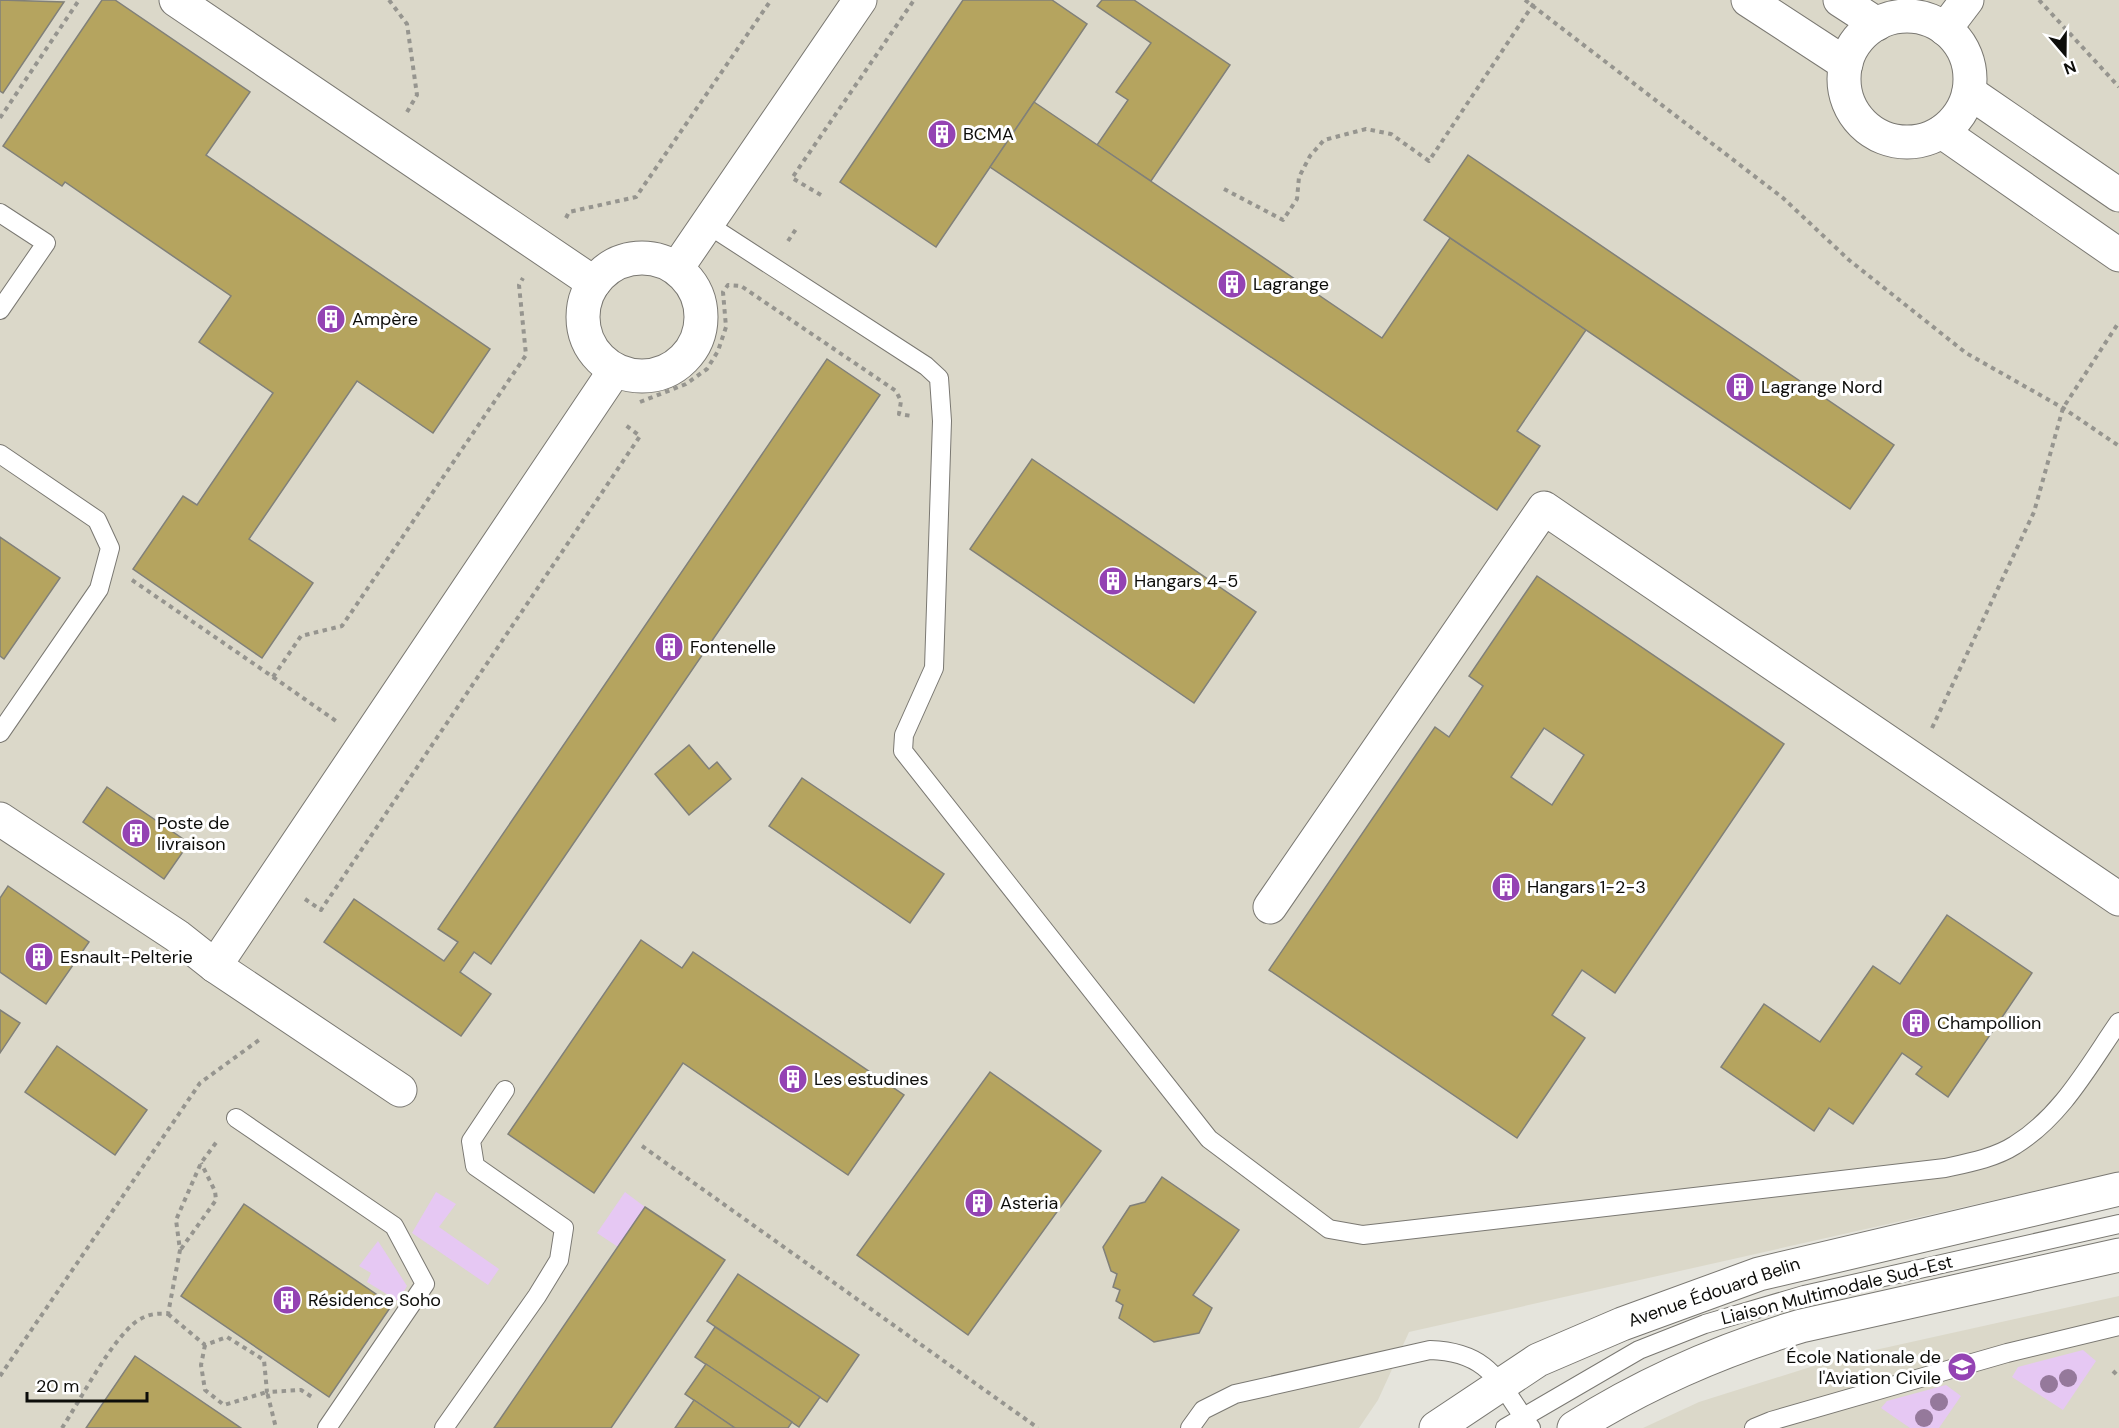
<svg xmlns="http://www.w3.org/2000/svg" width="2119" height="1428" font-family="'DM Sans',sans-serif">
<rect width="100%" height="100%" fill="#e5e4dc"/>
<g fill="#dbd8c9">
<polygon points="0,0 2119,0 2119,1172 1409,1332 1378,1400 1359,1428 0,1428"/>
<polygon points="2119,1296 2119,1428 1643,1428 1699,1402 1839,1358"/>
</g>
<g fill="#e6c8f3">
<polygon points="436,1192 456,1204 439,1227 499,1269 488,1285 412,1233"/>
<polygon points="625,1192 645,1207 618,1247 597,1233"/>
<polygon points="378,1241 407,1286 398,1301 367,1282 371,1273 359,1266"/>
<polygon points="2083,1350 2096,1361 2063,1410 2012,1377 2018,1367"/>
<polygon points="1946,1385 1961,1396 1939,1428 1910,1428 1881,1408 1887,1401"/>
</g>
<g fill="#b5a45f" stroke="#818079" stroke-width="1.5" fill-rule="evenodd">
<polygon points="0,0 64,2 3,93 0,91"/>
<polygon points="102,0 115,0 250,92 206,155 490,349 433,433 357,381 249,539 313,583 262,658 133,569 183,496 197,505 273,393 199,342 231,296 65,182 62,186 3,146"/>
<polygon points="963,0 1052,0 1087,24 936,247 840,182"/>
<polygon points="1102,0 1134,0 1230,65 1151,181 1097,145 1128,100 1116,92 1151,43 1097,6"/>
<polygon points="1034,102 1382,338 1450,238 1586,330 1517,431 1540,446 1497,510 990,167"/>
<polygon points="1468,155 1894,445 1850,509 1424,220"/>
<polygon points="827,359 880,395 491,964 474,952 460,972 491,994 461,1036 324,942 354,899 444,961 458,942 438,929"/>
<polygon points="1032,459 1256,612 1194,703 970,549"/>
<polygon points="0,537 60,578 4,659 0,656"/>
<path d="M1537 576 1784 744 1615 993 1582 970 1552 1015 1585 1038 1517 1138 1269 970 1435 727 1449 737 1483 686 1469 676ZM1544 728 1584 755 1552 805 1511 777Z"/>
<polygon points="689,745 709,769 717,762 731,779 689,815 655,774"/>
<polygon points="802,778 944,874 910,923 769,826"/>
<polygon points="107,787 189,843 164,879 83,822"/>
<polygon points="8,886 89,942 46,1004 0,972 0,898"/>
<polygon points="1947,915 2032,973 1948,1097 1916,1074 1922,1067 1902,1053 1853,1124 1829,1108 1814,1131 1721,1067 1764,1004 1820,1042 1873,966 1900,984"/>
<polygon points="641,940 682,968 693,952 904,1095 848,1175 683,1063 594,1193 508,1134"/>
<polygon points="0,1010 20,1023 0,1053"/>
<polygon points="57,1046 147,1110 115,1155 25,1092"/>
<polygon points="990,1072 1101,1151 968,1335 857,1255"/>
<polygon points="1162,1177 1239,1230 1193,1295 1212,1308 1199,1333 1154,1342 1119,1318 1123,1305 1116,1301 1120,1290 1113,1287 1117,1274 1111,1271 1103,1247 1130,1206 1145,1202"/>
<polygon points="244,1204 392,1305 329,1397 181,1296"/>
<polygon points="645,1207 725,1260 611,1428 494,1428"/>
<polygon points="738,1274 859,1355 827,1402 707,1321"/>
<polygon points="715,1327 820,1397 799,1427 695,1357"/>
<polygon points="135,1356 241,1428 86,1428"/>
<polygon points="706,1364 792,1422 788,1428 735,1428 685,1394"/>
<polygon points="694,1400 735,1428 675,1428"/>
</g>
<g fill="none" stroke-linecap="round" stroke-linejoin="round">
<g stroke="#7a7872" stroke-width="20">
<g id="service">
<polyline points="0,213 46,243 0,310"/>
<path d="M707 224 926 366 939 378 942 421 934 668 904 735 903 751 1209 1139 1329 1229 1363 1235 1945 1168C1968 1163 1995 1158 2015 1145 2062 1116 2089 1065 2119 1022"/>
<polyline points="0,454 97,520 110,548 99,589 0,733"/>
<polyline points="236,1118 394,1226 425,1284 327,1428"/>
<polyline points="444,1428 537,1296 559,1260 564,1228 475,1166 471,1141 505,1090"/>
<path d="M1190 1428 1203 1410 1235 1394 1430 1350C1491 1352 1499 1384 1531 1428"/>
<polyline points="1505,1428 1639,1350 1705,1324 1804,1295 2119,1224"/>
<polyline points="1754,1428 1771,1421 2007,1353 2119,1326"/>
</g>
</g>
<g stroke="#7a7872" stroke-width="35">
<g id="minor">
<polyline points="176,0 594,283"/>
<polyline points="1748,0 1846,64"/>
<polyline points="1840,0 1877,24"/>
<circle cx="1907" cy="79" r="63"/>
<polyline points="1945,29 1967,0"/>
<polyline points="1969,92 2119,195"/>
<polyline points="1942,132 2119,255"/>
<circle cx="642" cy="317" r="59"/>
<polyline points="677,268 860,0"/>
<polyline points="0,819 177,936 215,966 400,1090"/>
<polyline points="1270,907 1544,508 2119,899"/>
<polyline points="215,966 615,370"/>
<polyline points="1436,1428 1538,1360 1622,1324 1759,1274 2119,1189"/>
<path d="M1574 1428C1645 1383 1721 1350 1801 1326L2119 1255"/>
</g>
</g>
<g stroke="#96958f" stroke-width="4" stroke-dasharray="4.5 4.5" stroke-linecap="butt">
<polyline points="389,0 407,24 417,95 407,112"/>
<polyline points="1525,0 1783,198 1849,260 1966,353 2063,408 2119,446"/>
<polyline points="2039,0 2119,87"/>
<polyline points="0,118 79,0"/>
<polyline points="1224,189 1283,220 1297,199 1299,177 1310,156 1324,140 1366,129 1391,134 1429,161 1536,0"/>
<polyline points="821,195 792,178 914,0"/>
<polyline points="566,218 569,212 636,197 771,0"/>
<polyline points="788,241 796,229"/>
<polyline points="640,402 686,384 707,369 718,351 726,327 723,292 728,285 741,286 896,391 901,401 899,414 912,416"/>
<polyline points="132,580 273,677 301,636 342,626 526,355 519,285 523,278"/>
<polyline points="273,677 336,721"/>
<polyline points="1932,728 2034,512 2063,408 2119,322"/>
<polyline points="305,899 321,910 640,436 624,424"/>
<polyline points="642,1146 1038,1428"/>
<polyline points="181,1249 216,1200 215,1191 201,1163"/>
<polyline points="168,1314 205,1345 227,1337 264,1360 267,1392 301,1390 312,1397"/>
<polyline points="205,1345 201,1365 205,1390 224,1405 267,1392 276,1428"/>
<polyline points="2113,1371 2119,1377"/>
<polyline points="0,1376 200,1083 259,1040"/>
<path d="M62 1428C81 1399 111 1340 137 1321 148 1314 156 1313 168 1314L180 1250 176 1220 201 1163 218 1140"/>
</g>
<use href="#service" stroke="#fff" stroke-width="18"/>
<use href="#minor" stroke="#fff" stroke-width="33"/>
</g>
<g fill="#95799b">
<circle cx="2068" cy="1378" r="9"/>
<circle cx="2049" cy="1384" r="9"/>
<circle cx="1939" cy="1402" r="9"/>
<circle cx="1924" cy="1418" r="9"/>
</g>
<defs>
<g id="building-disc" transform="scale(1.5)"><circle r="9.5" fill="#9443b3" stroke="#fff"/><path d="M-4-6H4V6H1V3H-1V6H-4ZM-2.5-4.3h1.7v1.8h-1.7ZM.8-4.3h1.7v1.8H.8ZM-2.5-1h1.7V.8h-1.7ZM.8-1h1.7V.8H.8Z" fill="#fff"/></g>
<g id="university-disc" transform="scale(1.5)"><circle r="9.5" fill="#9443b3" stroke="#fff"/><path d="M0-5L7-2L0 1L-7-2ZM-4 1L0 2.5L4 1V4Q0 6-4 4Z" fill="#fff"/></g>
</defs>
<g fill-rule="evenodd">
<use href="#building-disc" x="942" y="134"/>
<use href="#building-disc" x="1232" y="284"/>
<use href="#building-disc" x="331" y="319"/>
<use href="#building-disc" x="1740" y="387"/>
<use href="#building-disc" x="1113" y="581"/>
<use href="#building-disc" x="669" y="647"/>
<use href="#building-disc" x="136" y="833"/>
<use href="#building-disc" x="1506" y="887"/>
<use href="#building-disc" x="39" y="957"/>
<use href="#building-disc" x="1916" y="1023"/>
<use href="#building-disc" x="793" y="1079"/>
<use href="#building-disc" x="979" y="1203"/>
<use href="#building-disc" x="287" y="1300"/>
<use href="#university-disc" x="1962" y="1367"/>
</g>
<g text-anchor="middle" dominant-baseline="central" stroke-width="6" stroke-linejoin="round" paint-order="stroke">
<g font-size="18" fill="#0d0d0a" stroke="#fff" text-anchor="start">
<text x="963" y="134">BCMA</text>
<text x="1253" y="284">Lagrange</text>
<text x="352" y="319">Ampère</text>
<text x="1761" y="387">Lagrange Nord</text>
<text x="1134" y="581">Hangars 4-5</text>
<text x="690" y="647">Fontenelle</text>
<text x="157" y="823">Poste de<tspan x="157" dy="21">livraison</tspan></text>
<text x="1527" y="887">Hangars 1-2-3</text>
<text x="60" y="957">Esnault-Pelterie</text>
<text x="1937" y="1023">Champollion</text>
<text x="814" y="1079">Les estudines</text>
<text x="1000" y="1203">Asteria</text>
<text x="308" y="1300">Résidence Soho</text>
<text x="1941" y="1357" text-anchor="end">École Nationale de<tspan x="1941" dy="21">l'Aviation Civile</tspan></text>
</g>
<g font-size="18" fill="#0d0d0a" stroke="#fff">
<text transform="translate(1837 1290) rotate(-14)">Liaison Multimodale Sud-Est</text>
<text transform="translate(1714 1292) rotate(-19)">Avenue Édouard Belin</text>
</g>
</g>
<g transform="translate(2065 54) rotate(160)" stroke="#ffffff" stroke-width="4.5" paint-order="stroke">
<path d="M0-4.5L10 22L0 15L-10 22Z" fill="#0d0d0a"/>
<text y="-9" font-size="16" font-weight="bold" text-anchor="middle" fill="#0d0d0a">N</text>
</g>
<path d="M27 1392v9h120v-9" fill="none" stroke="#0d0d0a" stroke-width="3"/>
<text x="36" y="1392" font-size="18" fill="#0d0d0a" stroke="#ffffff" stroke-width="4.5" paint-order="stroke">20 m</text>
</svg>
